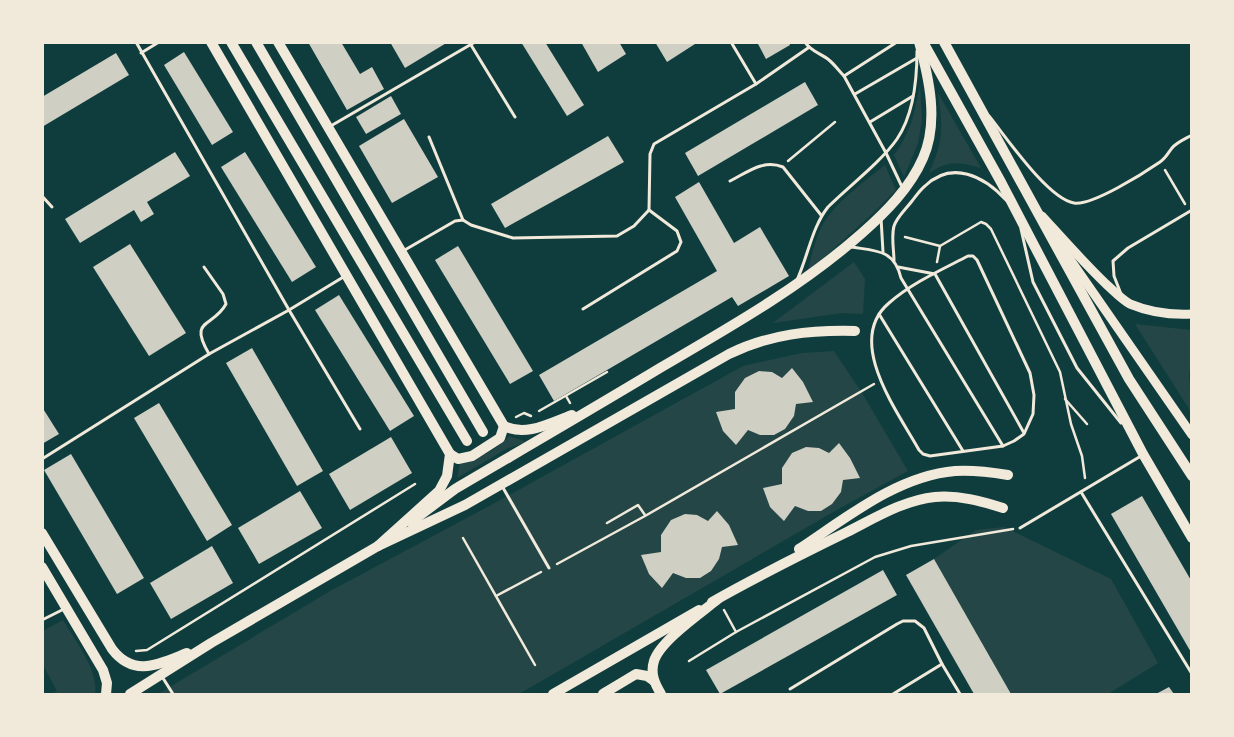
<svg xmlns="http://www.w3.org/2000/svg" width="1234" height="737" font-family="'Public Sans',sans-serif">
<rect width="100%" height="100%" fill="#0f3d3e"/>
<g fill="#244646">
<path d="M920 84 922 121 918 143 904 177 894 155C911 132 915 112 920 84Z"/>
<path d="M938 93 981 168C959 162 949 160 929 173 944 140 943 128 938 93Z"/>
<path d="M885 165 896 190 873 213 807 273C812 255 816 233 827 218 842 197 865 181 885 165Z"/>
<polygon points="854,262 865,279 863,314 842,313 773,323"/>
<polygon points="1135,324 1191,330 1191,363 1189,376 1190,388 1191,392 1191,412"/>
<polygon points="834,351 862,393 908,471 842,507 519,694 158,694 332,590 493,504 743,366 802,353"/>
<path d="M509 436 527 442 508 448 457 478 460 463C478 459 497 450 509 436Z"/>
<polygon points="1004,527 1111,579 1158,663 1108,694 1011,694 934,559 976,530"/>
<path d="M63 620C75 641 99 670 95 694H52L57 691 43 665V631Z"/>
</g>
<g fill="#cfcfc3">
<polygon points="308,42 341,42 360,74 372,67 384,89 347,110"/>
<polygon points="390,42 448,42 405,68"/>
<polygon points="521,42 545,42 584,105 567,116"/>
<polygon points="581,42 619,42 626,54 598,72"/>
<polygon points="655,42 694,42 695,44 667,62"/>
<polygon points="757,42 789,42 790,45 766,59"/>
<polygon points="184,52 233,132 212,145 164,65"/>
<polygon points="116,53 129,75 42,127 42,97"/>
<polygon points="805,82 818,105 698,176 685,153"/>
<polygon points="391,96 401,114 366,134 356,117"/>
<polygon points="404,119 438,177 392,203 359,146"/>
<polygon points="608,136 624,162 505,228 491,204"/>
<polygon points="175,152 190,176 147,202 154,214 141,222 134,210 80,243 65,219"/>
<polygon points="245,152 316,267 292,282 221,167"/>
<polygon points="699,182 734,243 760,227 789,276 738,306 732,297 554,401 539,375 717,271 675,197"/>
<polygon points="130,244 186,333 149,356 93,267"/>
<polygon points="458,246 533,371 510,384 435,260"/>
<polygon points="339,295 414,416 390,431 315,310"/>
<polygon points="252,348 323,471 297,486 226,363"/>
<polygon points="792,368 803,382 813,402 796,404 794,416 785,429 774,435 760,435 748,430 736,445 723,431 716,412 735,409 735,392 745,378 759,371 772,372 782,378"/>
<polygon points="159,403 232,525 207,541 134,418"/>
<polygon points="42,407 59,434 42,444"/>
<polygon points="391,437 412,473 350,510 329,474"/>
<polygon points="839,443 850,458 860,478 843,480 841,492 832,504 821,511 808,511 795,506 784,521 770,507 763,488 782,484 782,468 792,453 806,447 819,448 829,453"/>
<polygon points="71,454 144,578 117,594 44,470"/>
<polygon points="300,491 322,528 259,564 238,528"/>
<polygon points="1142,496 1192,582 1192,654 1111,514"/>
<polygon points="717,511 729,525 738,545 722,547 719,559 711,571 700,578 686,578 673,573 662,588 649,574 641,555 661,552 661,535 671,520 685,514 697,515 708,521"/>
<polygon points="212,546 233,583 171,619 150,583"/>
<polygon points="934,559 1011,694 974,694 906,575"/>
<polygon points="883,570 897,595 720,694 706,670"/>
<polygon points="1169,687 1174,694 1156,694"/>
</g>
<g fill="none" stroke-linecap="round" stroke-linejoin="round">
<g stroke="#f1e9da" stroke-width="2.5">
<polyline points="788,161 835,122"/>
<polyline points="1165,170 1185,204"/>
<polyline points="905,237 940,246"/>
<polyline points="937,262 940,246 981,222 986,224 991,229 1060,372 1071,424 1082,456 1085,478"/>
<polyline points="566,396 570,403"/>
<polyline points="1065,399 1087,424"/>
<polyline points="539,411 607,372"/>
<polyline points="516,417 524,413 531,416"/>
<polyline points="607,523 638,505 645,515"/>
<polyline points="463,538 535,665"/>
<polyline points="557,564 645,516 874,384"/>
<polyline points="496,596 541,572"/>
<polyline points="736,632 875,557 911,546 1013,529"/>
<polyline points="136,651 147,650 415,484"/>
<polyline points="689,661 736,632 724,610"/>
</g>
<g stroke="#f1e9da" stroke-width="3">
<polyline points="136,42 289,310 360,429"/>
<polyline points="731,42 756,84"/>
<path d="M805 42C810 51 822 54 829 60 835 65 839 71 844 76L897 42"/>
<polyline points="471,45 515,117"/>
<polyline points="141,53 159,42"/>
<polyline points="844,76 886,153 903,189"/>
<polyline points="855,94 917,58"/>
<path d="M989 116C1006 137 1048 199 1074 203 1092 206 1144 173 1160 162 1166 158 1168 153 1172 148 1177 142 1185 139 1192 135"/>
<polyline points="870,122 913,96"/>
<polyline points="329,127 475,42"/>
<polyline points="429,137 463,220"/>
<path d="M730 181C748 172 763 159 783 167L821 215"/>
<polyline points="42,196 52,207"/>
<polyline points="881,218 883,252"/>
<polyline points="1021,229 1033,282 1077,368 1121,423"/>
<path d="M851 247C876 251 894 249 901 278L1003 446"/>
<polyline points="403,251 455,221 463,220 471,225 513,238 617,236 634,226 649,210 650,154 654,144 756,84 808,48"/>
<path d="M968 256H973L977 260 1030 373 1034 395 1033 414 1024 434 1014 441 1003 446 930 456 923 454 919 450C898 412 844 341 889 303 912 283 941 270 968 256Z"/>
<path d="M894 261C894 250 891 237 894 226 897 217 906 209 912 201 916 196 920 190 925 186 952 160 984 176 1006 200"/>
<path d="M204 267 223 294 226 304C213 328 188 318 209 354"/>
<polyline points="898,267 935,274 1024,433"/>
<path d="M797 280C808 256 812 227 828 207 848 187 881 162 897 139 914 114 917 80 917 51"/>
<polyline points="1121,294 1114,276 1113,261 1128,248 1192,210"/>
<polyline points="583,309 677,251 681,242 677,231 649,210"/>
<polyline points="879,314 963,451"/>
<polyline points="42,459 209,354 289,310 345,276"/>
<polyline points="502,486 549,568"/>
<polyline points="1081,492 1192,674"/>
<polyline points="1020,528 1141,456"/>
<polyline points="42,620 64,609"/>
<polyline points="942,664 960,694"/>
<polyline points="161,675 173,694"/>
<polyline points="790,689 897,624 903,621 915,621 924,628 942,664 893,694"/>
</g>
<g stroke="#f1e9da" stroke-width="9">
<path d="M1042 216C1063 239 1084 263 1106 284 1114 291 1121 299 1130 304 1149 312 1172 315 1192 314"/>
<polyline points="1058,242 1192,435"/>
</g>
<g stroke="#f1e9da" stroke-width="10">
<path d="M278 42 504 426C526 437 550 423 572 415"/>
<path d="M411 522 455 489C523 449 592 409 660 368 730 327 801 287 861 234 886 212 910 188 923 158 939 122 929 78 919 42"/>
<path d="M42 533 112 649C134 678 159 664 187 653"/>
<path d="M799 549C846 518 897 476 955 471 973 470 990 472 1008 475"/>
<polyline points="42,567 103,670 107,683 106,694"/>
<path d="M712 602C756 577 802 554 847 532 875 518 904 500 935 497 959 495 981 501 1003 508"/>
<path d="M130 694 211 643 378 546 465 505 729 354C770 334 810 330 855 331"/>
<polyline points="553,694 699,610"/>
</g>
<g stroke="#f1e9da" stroke-width="10">
<polyline points="211,42 450,454 447,476 439,491 378,546"/>
<polyline points="231,42 467,441"/>
<polyline points="256,42 483,432"/>
<polyline points="923,42 1001,182 1143,454 1192,538"/>
<polyline points="944,42 1129,379 1192,476"/>
<polyline points="450,454 458,459 472,456 500,438 504,426"/>
<polyline points="603,694 606,692 636,674 647,676 654,681"/>
<path d="M661 694C655 684 650 674 654 661 660 641 701 613 718 599"/>
</g>
</g>
<rect width="1234" height="737" fill="none" stroke="#f1e9da" stroke-width="88"/>
</svg>
